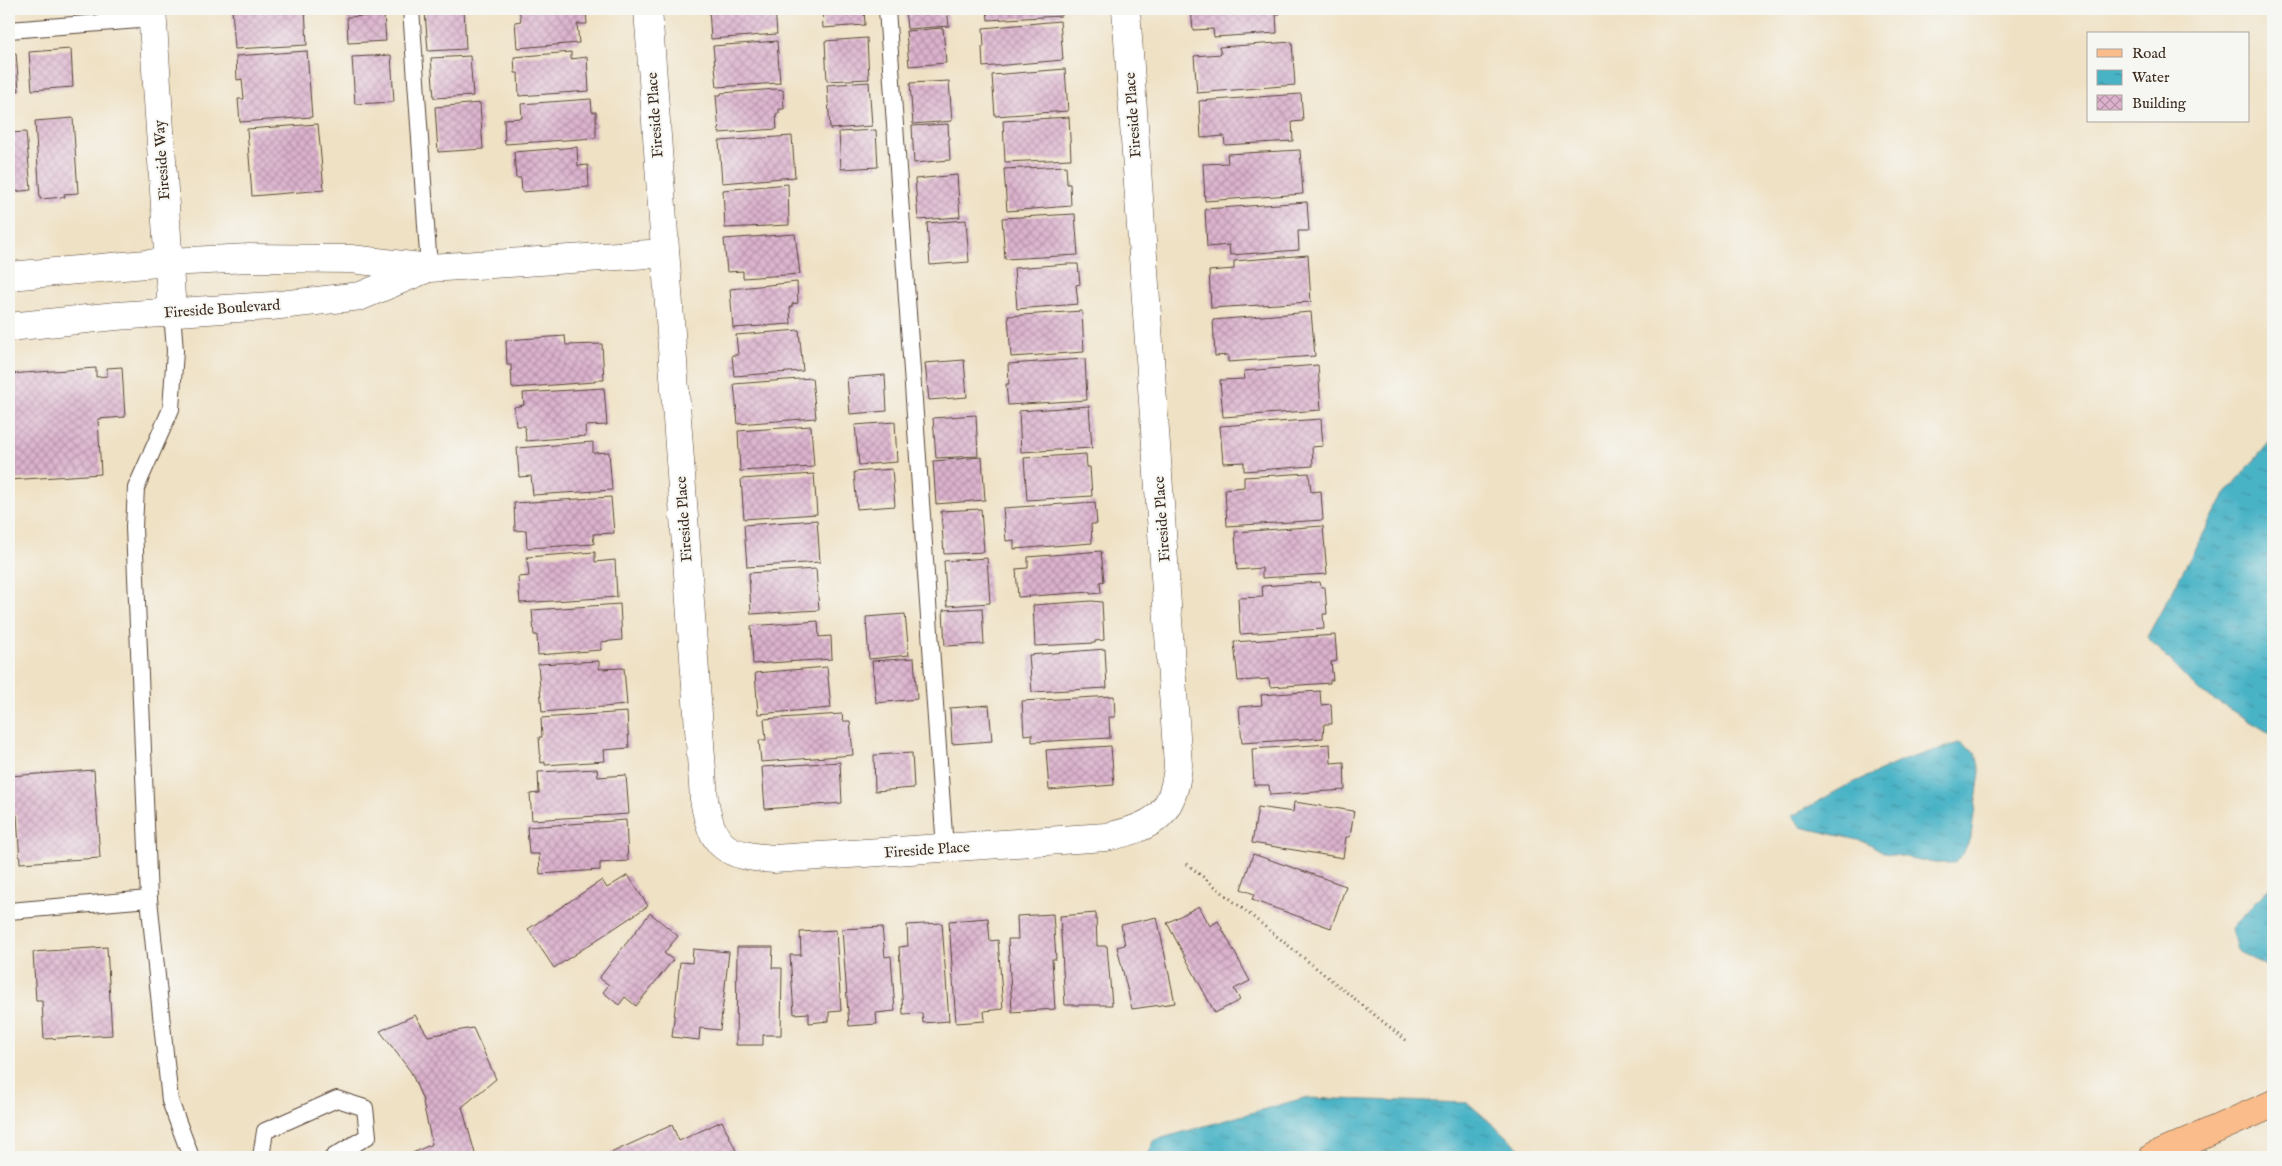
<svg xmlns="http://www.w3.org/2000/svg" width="2282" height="1166" font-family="'IM FELL English',serif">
<defs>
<pattern id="water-ripples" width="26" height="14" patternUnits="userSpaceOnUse" patternTransform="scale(1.25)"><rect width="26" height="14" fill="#49b3c6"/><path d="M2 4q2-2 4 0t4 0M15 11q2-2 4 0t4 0" fill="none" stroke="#3e92a0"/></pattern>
<pattern id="building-cross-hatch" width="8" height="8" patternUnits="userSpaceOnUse" patternTransform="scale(1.25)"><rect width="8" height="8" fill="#dcb2ce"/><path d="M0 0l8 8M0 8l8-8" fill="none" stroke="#b491a7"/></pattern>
</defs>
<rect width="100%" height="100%" fill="#f6f6f2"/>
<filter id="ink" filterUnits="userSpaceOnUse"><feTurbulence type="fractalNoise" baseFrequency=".02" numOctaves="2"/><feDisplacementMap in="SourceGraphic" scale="10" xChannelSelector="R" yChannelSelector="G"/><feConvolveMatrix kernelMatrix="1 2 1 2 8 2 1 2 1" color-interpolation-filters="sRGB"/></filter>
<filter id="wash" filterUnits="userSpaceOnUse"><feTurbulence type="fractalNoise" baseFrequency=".0096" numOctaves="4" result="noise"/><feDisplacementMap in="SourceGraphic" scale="20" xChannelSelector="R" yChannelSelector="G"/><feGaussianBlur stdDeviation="1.12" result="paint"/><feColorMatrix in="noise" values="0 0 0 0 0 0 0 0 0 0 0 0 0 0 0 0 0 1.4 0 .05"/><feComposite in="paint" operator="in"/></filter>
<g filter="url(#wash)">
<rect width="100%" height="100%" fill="#efe1c4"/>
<g fill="url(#water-ripples)" stroke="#426e72">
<polygon points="2273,438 2273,735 2199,691 2147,637 2224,496"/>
<polygon points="1959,743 1976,753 1980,772 1971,836 1963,854 1954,863 1934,863 1885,853 1866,842 1801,827 1792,816 1844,787 1904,760"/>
<polygon points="2273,883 2273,970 2237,950 2231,929"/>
<polygon points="1304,1098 1468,1103 1530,1157 1146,1157 1155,1140"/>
</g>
<g id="blocks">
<g fill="url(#building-cross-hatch)">
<polygon points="232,9 305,9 307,45 235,49"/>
<polygon points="464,9 466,49 428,51 425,11"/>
<polygon points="519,9 586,9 587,24 577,24 579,43 517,48 515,22 521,21"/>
<polygon points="709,9 775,9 777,34 711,39"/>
<polygon points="822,9 864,9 865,25 823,28"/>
<polygon points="905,9 947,9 949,26 907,29"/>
<polygon points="987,9 1061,9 1061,16 988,20"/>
<polygon points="1191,9 1279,9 1280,14 1276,14 1277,33 1214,37 1213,29 1193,30"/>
<polygon points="384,15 386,41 348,43 347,17"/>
<polygon points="1060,21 1063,60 983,67 982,47 984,47 983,28"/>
<polygon points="943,28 946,63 909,66 906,31"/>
<polygon points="867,38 869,79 827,81 825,41"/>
<polygon points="777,41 780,83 717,87 713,46"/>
<polygon points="1292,42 1295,85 1197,93 1194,56 1221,54 1219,47"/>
<polygon points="71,49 73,87 32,90 29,52"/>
<polygon points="307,51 312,117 240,122 238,99 244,99 242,79 237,80 236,56"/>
<polygon points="571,52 571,59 587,57 589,91 519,96 518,73 515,73 514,57"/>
<polygon points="16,53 19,91 9,92 9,54"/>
<polygon points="391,55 394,102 355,104 352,57"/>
<polygon points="470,56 473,96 434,98 431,58"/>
<polygon points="1065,69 1068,111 995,116 992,75"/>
<polygon points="949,81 952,121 913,124 910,83"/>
<polygon points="869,82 872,126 830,129 827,85"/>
<polygon points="777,89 783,90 784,109 779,109 779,113 776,114 777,129 719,133 716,95 721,95 721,93"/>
<polygon points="1301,94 1303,121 1292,122 1293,141 1225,145 1224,136 1201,138 1199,101"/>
<polygon points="591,99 592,112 596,112 596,138 505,144 504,119 522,118 521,104"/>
<polygon points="480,103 483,149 438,152 435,107"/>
<polygon points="1069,117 1071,159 1005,162 1003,121"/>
<polygon points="73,118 78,193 64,194 65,197 40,199 35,121"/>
<polygon points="318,124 324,190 252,196 247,129"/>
<polygon points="948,124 950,160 914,163 912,126"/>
<polygon points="876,130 878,167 841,169 839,132"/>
<polygon points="26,132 31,190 12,192 12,201 9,201 9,133"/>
<polygon points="792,136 795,177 722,183 719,141"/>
<polygon points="577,147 578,166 588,165 589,187 522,192 521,178 516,178 514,152"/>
<polygon points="1300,150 1303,194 1205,201 1203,164 1228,163 1227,154"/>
<polygon points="1066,166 1067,184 1070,184 1071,206 1007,211 1004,169"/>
<polygon points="957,175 960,217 918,220 915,179"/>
<polygon points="788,184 789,225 725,228 723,190"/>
<polygon points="1307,202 1309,231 1298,231 1299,250 1230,255 1229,245 1207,247 1205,209"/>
<polygon points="1075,214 1078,255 1005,259 1002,218"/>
<polygon points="966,220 969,262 930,265 927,223"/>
<polygon points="795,234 800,274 743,278 743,271 727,272 724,239"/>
<polygon points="1308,255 1311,302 1211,308 1209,271 1234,269 1234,261"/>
<polygon points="1068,264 1078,264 1080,284 1076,285 1078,304 1017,309 1014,268"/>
<polygon points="797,282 798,303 792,304 792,307 790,307 791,324 733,328 730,289"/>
<polygon points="1082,311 1084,352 1011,357 1008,316"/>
<polygon points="1311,312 1315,356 1228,362 1228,355 1215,356 1213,320"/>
<polygon points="799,330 803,371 734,376 732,355 738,355 736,335"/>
<polygon points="565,336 566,345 602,344 604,380 594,380 594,382 512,388 511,365 507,365 506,340"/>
<polygon points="1085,359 1087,400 1008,405 1006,384 1009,384 1008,364"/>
<polygon points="964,360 967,397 929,400 925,363"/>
<polygon points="1318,365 1321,410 1223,417 1220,380 1245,379 1244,371"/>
<polygon points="122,367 125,417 98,419 101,474 9,480 9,374 96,368 96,377 107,376 107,368"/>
<polygon points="885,375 887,411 850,414 847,378"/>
<polygon points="812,378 816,418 738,424 734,384"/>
<polygon points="604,388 607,425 585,426 586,436 526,441 525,426 516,426 514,407 524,405 523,393"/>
<polygon points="1089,406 1092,448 1021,452 1019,411"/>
<polygon points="976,415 978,456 936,458 933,418"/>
<polygon points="1321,419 1323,446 1312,447 1313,466 1244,471 1244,462 1223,463 1220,426"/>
<polygon points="895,422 897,462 859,465 855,425"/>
<polygon points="811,426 814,467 740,471 738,431"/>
<polygon points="593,442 593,453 609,452 612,490 533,495 531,476 519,477 517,448"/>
<polygon points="1086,454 1087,467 1090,467 1092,496 1027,500 1024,458"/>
<polygon points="982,457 985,500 936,504 933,461"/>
<polygon points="892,469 895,506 857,509 854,472"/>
<polygon points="1309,473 1311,492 1321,491 1323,520 1227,526 1225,489 1244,487 1244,477"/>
<polygon points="814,474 817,514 744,519 741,479"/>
<polygon points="611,497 614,533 593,534 594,544 527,548 526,530 515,531 514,503"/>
<polygon points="1095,502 1097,524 1091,524 1092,543 1014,549 1014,540 1006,541 1003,508"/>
<polygon points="981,509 984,552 944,554 941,511"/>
<polygon points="817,520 820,562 747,567 744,525"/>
<polygon points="1323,526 1327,574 1262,578 1262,568 1237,570 1235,532"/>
<polygon points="1101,551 1104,581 1100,582 1101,593 1090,594 1090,592 1018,597 1016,569 1028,568 1028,557"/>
<polygon points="595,552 595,562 615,560 617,597 520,603 518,577 529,576 527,557"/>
<polygon points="987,558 990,603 947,606 944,561"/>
<polygon points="816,569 819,610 751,614 749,573"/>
<polygon points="1320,582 1321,587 1325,587 1327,614 1323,614 1324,629 1240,634 1238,598 1263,597 1262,586"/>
<polygon points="1092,601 1102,602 1104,640 1095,641 1095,643 1035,646 1033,605"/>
<polygon points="620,604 622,640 601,642 601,650 538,655 537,635 534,635 532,610"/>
<polygon points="982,608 984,644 945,646 943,610"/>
<polygon points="905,614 909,655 869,659 866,617"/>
<polygon points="818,621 819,637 831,636 832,659 753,664 751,626"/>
<polygon points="1335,635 1337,661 1331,662 1333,680 1330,680 1330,683 1270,687 1269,679 1238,681 1234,642"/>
<polygon points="1105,649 1107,688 1032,692 1029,655"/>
<polygon points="914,658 917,699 876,703 872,661"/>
<polygon points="599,661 599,669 624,668 627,705 542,712 538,664"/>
<polygon points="827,667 831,708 758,714 755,673"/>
<polygon points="1320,691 1321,705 1331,704 1332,724 1324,724 1323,738 1242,743 1239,707 1262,705 1261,695"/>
<polygon points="1114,696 1115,717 1109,717 1110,738 1032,742 1032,734 1024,735 1022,701"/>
<polygon points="989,705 992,741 952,744 950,708"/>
<polygon points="627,712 629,748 604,750 605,761 545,765 545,762 541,763 539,737 542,737 541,718"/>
<polygon points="842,714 843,721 850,721 853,755 761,762 759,740 766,740 764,719"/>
<polygon points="1330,744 1331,763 1344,762 1345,790 1270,795 1269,785 1254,785 1252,749"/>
<polygon points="1111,746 1114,785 1049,790 1046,750"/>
<polygon points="912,753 914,788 875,791 874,755"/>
<polygon points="840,762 842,803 765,809 762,767"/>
<polygon points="597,769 598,777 626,775 629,814 532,820 530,794 539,793 538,772"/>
<polygon points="94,770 100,858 20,863 17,815 12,815 9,776"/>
<polygon points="1294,802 1354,811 1350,837 1346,837 1343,858 1252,843 1258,807 1293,812"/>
<polygon points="626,820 628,861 600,863 600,870 540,874 539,854 529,854 527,827"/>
<polygon points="1253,854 1346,886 1331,928 1252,900 1254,894 1241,889"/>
<polygon points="628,875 648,906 554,968 528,929 602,880 607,888"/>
<polygon points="1199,906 1210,926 1218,921 1250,981 1234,989 1240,1000 1215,1013 1167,923"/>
<polygon points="650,913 678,936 664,953 673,960 636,1006 625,997 619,1005 603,992 609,985 599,978"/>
<polygon points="1096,913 1097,946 1107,946 1112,1005 1065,1005 1060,916"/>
<polygon points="1053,914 1056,959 1052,959 1055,1009 1012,1012 1008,939 1018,939 1017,916"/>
<polygon points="1157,917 1175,1003 1132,1009 1117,947 1125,945 1121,925"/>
<polygon points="988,918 990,941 998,940 1003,1009 984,1011 985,1021 956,1023 949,921"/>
<polygon points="942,923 949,1021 923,1023 922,1013 903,1014 899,947 908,946 907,925"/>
<polygon points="882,927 885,957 891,956 895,1011 876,1013 877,1024 849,1026 842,929"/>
<polygon points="836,930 841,1011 829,1012 829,1021 809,1023 809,1013 794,1014 790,955 801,955 800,932"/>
<polygon points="107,947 112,1035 44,1039 42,1001 36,1001 33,952"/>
<polygon points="737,947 773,947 772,968 782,968 781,1035 763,1035 763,1045 736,1045"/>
<polygon points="693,949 729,952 720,1030 700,1028 699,1040 672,1037 680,962 692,963"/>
<polygon points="415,1015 428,1036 473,1028 496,1079 462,1107 476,1157 404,1157 432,1144 422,1098 411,1072 380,1031"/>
<polygon points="722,1121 739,1157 602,1157 672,1125 679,1141"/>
</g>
</g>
</g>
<g filter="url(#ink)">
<use href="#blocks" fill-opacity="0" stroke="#564537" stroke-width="1"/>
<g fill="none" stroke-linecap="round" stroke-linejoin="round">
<g stroke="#564537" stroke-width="18">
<g id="lane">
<polyline points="411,9 429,268"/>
<polyline points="887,9 945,849"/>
<polyline points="9,30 152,19"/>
<polyline points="172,312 175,351 171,409 136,488 134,527 149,899 170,1101 191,1157"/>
<polyline points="9,911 149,899"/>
<polyline points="261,1157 265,1131 337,1099 365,1108 368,1136 333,1157"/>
</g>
</g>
<g stroke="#564537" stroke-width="29">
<g id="street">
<polyline points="152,9 172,312"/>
<path d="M648 9 704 799C712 848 726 856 774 859L1106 837C1154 827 1174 815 1178 765L1126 9"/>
<polyline points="9,276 169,262 249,258 351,259 429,268 665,253"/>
<polyline points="9,327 116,316 271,306 361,296 428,268"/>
</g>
</g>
<g stroke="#564537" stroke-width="29">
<polyline id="primary" points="2153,1157 2273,1104"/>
</g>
<polyline stroke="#564537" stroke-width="3" stroke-dasharray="1 4" stroke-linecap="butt" points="1187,864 1407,1041"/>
<use href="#lane" stroke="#fff" stroke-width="16"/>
<use href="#street" stroke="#fff" stroke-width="28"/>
<use href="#primary" stroke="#f9bc8a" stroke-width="28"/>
</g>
</g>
<g text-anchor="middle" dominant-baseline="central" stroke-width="4" stroke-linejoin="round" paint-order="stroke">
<g font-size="15" fill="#3b2a1e" stroke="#f6f6f2">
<text transform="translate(655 115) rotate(-94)">Fireside Place</text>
<text transform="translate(1133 115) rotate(-94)">Fireside Place</text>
<text transform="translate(162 160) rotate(-94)">Fireside Way</text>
<text transform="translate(222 309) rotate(-4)">Fireside Boulevard</text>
<text transform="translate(684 519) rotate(-94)">Fireside Place</text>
<text transform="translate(1162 519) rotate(-94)">Fireside Place</text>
<text transform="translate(927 850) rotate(-4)">Fireside Place</text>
</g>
</g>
<rect width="2282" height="1166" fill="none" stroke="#f6f6f2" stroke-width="30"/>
<rect x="2087" y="32" width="162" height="90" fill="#f6f6f2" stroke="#aba49d"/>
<rect x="2097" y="49" width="25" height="8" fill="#f9bc8a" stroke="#aba49d"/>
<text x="2132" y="58" font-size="15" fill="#3b2a1e">Road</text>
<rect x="2097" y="70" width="25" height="15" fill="url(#water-ripples)" stroke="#aba49d"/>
<text x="2132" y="82" font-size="15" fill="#3b2a1e">Water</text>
<rect x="2097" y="95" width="25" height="15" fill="url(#building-cross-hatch)" stroke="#aba49d"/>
<text x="2132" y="108" font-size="15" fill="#3b2a1e">Building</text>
</svg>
